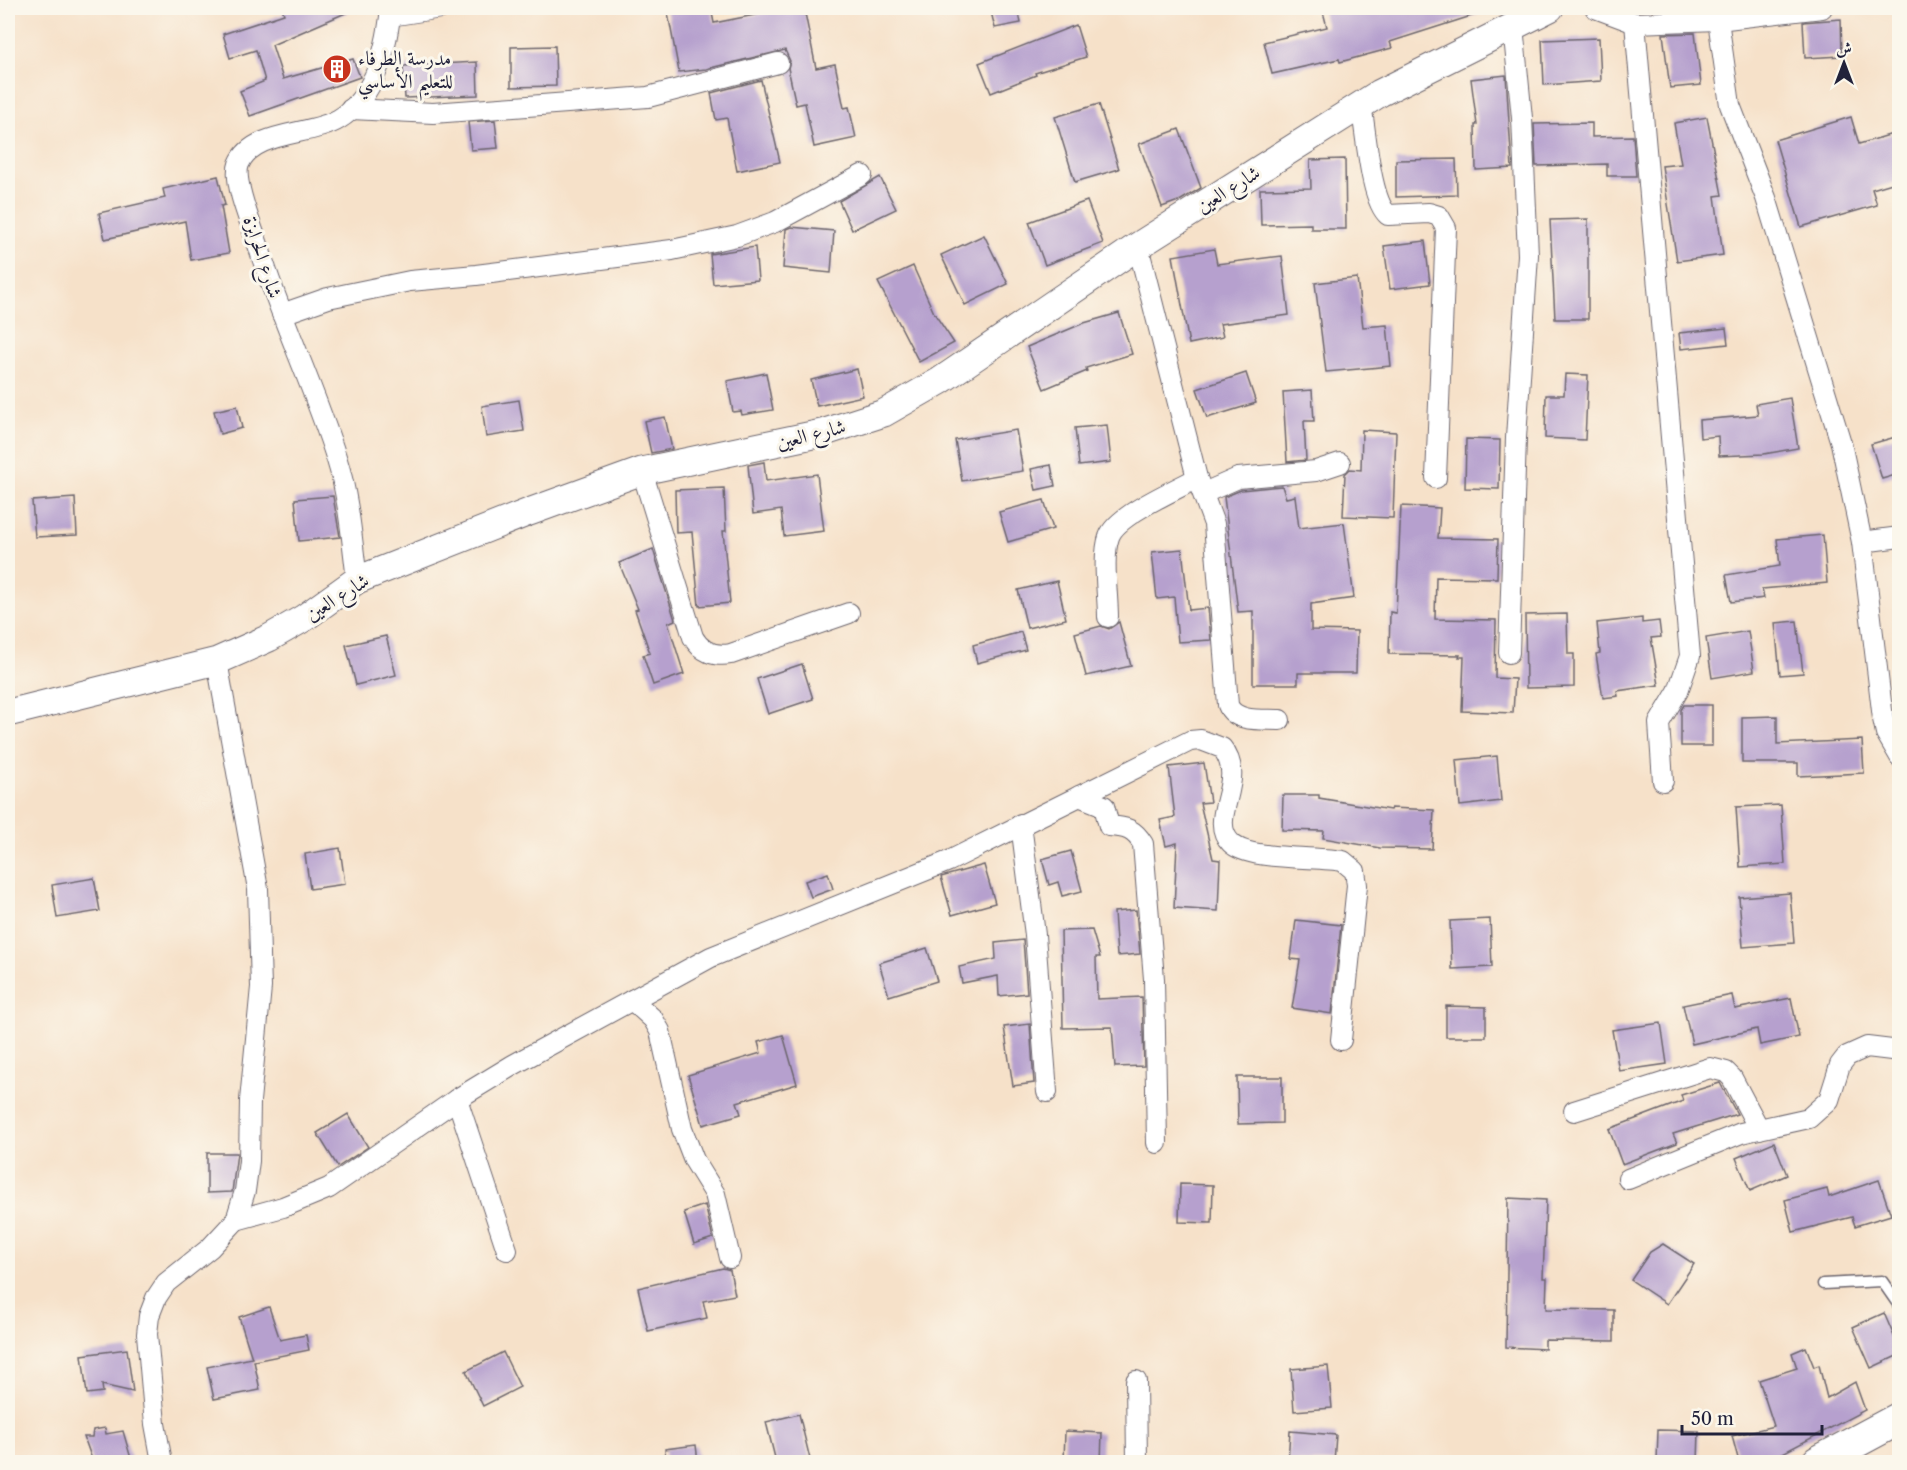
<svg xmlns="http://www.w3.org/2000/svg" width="1907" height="1470" font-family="'Libre Caslon Text',Amiri,serif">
<rect width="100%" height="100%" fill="#fbf7ec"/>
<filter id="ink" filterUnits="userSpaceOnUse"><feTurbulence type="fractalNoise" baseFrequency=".0167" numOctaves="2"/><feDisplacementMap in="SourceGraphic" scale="12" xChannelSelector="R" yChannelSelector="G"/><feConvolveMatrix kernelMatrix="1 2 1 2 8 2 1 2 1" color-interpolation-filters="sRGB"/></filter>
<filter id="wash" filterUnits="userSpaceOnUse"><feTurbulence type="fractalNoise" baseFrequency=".008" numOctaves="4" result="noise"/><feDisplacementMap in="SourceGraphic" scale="24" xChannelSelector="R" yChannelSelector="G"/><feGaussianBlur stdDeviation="1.35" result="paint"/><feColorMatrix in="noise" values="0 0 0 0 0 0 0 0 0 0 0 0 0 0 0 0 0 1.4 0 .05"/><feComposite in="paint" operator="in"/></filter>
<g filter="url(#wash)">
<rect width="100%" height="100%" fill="#f6e1c9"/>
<g id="blocks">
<g fill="#b6a0ce">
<polygon points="282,8 357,8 272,45 283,79 353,59 360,77 250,116 240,91 265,81 256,50 230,58 223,34 284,14"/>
<polygon points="667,8 711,8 714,23 790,8 804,8 816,68 835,64 844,108 849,107 856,138 814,147 805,103 796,105 788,68 790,61 785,50 706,69 679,72"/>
<polygon points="990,8 1018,8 1021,23 995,28"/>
<polygon points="1322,8 1486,8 1487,11 1390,42 1392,48 1340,62 1339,59 1272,74 1264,42 1327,27"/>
<polygon points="1841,19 1842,56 1805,58 1803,22"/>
<polygon points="1076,25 1086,57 1035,73 1036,75 991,93 979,63"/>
<polygon points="1695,33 1701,85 1670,88 1663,34"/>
<polygon points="1599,38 1601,81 1544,85 1542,40"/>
<polygon points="555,46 556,86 511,87 511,47"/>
<polygon points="477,62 478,95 405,98 403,66"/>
<polygon points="1506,75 1512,168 1476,170 1475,125 1477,125 1471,79"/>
<polygon points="761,80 780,162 737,171 727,118 716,120 711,93"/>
<polygon points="1099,104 1119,169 1075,182 1055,117"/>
<polygon points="1707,117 1722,195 1715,196 1723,255 1677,261 1662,166 1681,164 1674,123"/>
<polygon points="1851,117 1859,144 1899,132 1899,181 1872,189 1877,205 1801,227 1775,140"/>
<polygon points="495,120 498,148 471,150 468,122"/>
<polygon points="1592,123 1592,137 1633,136 1636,176 1607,176 1607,164 1536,166 1534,124"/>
<polygon points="1179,129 1201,188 1181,200 1162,207 1139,144"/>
<polygon points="1345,159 1346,229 1311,229 1311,224 1261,225 1260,189 1311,188 1310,160"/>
<polygon points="1456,159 1457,195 1396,197 1396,160"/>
<polygon points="218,176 225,205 221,206 229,253 191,260 185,221 105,239 99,213 165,198 163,189"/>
<polygon points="880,177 896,209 852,230 839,201"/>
<polygon points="1087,201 1103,243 1045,265 1029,222"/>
<polygon points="1588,219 1588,319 1555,319 1550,220"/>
<polygon points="791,227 834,231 831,273 783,268 786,229"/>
<polygon points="984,235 1008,284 965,305 941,255"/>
<polygon points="1425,241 1430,284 1390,289 1384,246"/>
<polygon points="755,247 758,280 713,284 710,254"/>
<polygon points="1214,249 1217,264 1282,256 1289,315 1220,324 1223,337 1189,344 1173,256"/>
<polygon points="913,266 934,313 954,343 919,362 878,282"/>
<polygon points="1357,278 1363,327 1387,325 1391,366 1326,372 1315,283"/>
<polygon points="1119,313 1132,354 1086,368 1087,371 1044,389 1027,347 1084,323"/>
<polygon points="1726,328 1728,344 1681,349 1679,333"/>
<polygon points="857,369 863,396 817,406 811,380"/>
<polygon points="766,373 773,410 742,415 741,411 733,412 727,381"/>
<polygon points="1246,373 1256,403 1207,418 1197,389"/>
<polygon points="1565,374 1588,375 1585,440 1545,438 1546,395 1564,395"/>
<polygon points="1312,390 1314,421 1304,421 1306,460 1287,462 1283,392"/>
<polygon points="1790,398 1798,448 1764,454 1719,456 1718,436 1700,438 1699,420 1758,415 1756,404"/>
<polygon points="519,400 524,431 486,437 482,406"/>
<polygon points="237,406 242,428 220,434 214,411"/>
<polygon points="665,417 672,449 651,453 644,421"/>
<polygon points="1107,425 1111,462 1079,466 1075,428"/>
<polygon points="1016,430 1023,471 962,481 955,440"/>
<polygon points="1362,430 1396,432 1393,518 1343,516 1345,474 1350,469 1361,470"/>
<polygon points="1899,436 1899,474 1882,479 1871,444"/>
<polygon points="1466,439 1500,440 1499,489 1465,488"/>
<polygon points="764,462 766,481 817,474 824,531 784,536 781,510 753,514 748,465"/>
<polygon points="1051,465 1055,486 1036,490 1031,469"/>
<polygon points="1282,486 1286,498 1295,496 1299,528 1344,523 1354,598 1311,604 1311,630 1357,631 1356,673 1298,673 1298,684 1253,684 1253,611 1238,612 1224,497 1241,490"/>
<polygon points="724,488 726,531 723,531 730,603 699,606 692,532 676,533 675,490"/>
<polygon points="333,496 340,537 299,541 295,499"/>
<polygon points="75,498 77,535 35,537 32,501"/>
<polygon points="1044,500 1053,529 1008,542 999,512"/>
<polygon points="1401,506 1440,508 1438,538 1498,539 1497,578 1436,577 1435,619 1496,620 1495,678 1515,679 1513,713 1462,711 1464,657 1459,657 1460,655 1389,654 1390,612 1396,613"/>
<polygon points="1823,535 1827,583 1762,589 1764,598 1731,602 1726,575 1780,566 1777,539"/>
<polygon points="653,549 675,620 668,623 684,674 653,685 643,655 650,653 635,610 638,609 619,563"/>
<polygon points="1182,549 1189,610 1208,608 1211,640 1178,642 1174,597 1157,599 1152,552"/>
<polygon points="1057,581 1066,619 1027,628 1018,590"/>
<polygon points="1567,614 1568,654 1574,654 1574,687 1526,688 1525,615"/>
<polygon points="1642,618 1642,623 1659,621 1661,637 1651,638 1659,685 1617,691 1618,696 1603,698 1596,654 1600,653 1597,623"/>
<polygon points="1797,621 1803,673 1780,675 1775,623"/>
<polygon points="1119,622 1131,666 1086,676 1075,633 1101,626 1109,629"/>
<polygon points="1748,631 1754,671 1712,678 1706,638"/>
<polygon points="1021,632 1026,650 977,663 973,645"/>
<polygon points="386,636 396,675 356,685 346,645"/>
<polygon points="802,664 813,699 768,714 757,679"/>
<polygon points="1684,705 1712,705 1712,746 1681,746 1681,710"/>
<polygon points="1777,716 1777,744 1862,740 1864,773 1798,776 1798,763 1742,763 1742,717"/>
<polygon points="1497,756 1501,801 1460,806 1456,760"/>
<polygon points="1204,763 1210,802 1200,803 1213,859 1220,860 1218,911 1174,908 1177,843 1166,846 1160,820 1175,817 1169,767"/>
<polygon points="1283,795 1319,795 1319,798 1390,810 1391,808 1434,810 1432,849 1380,848 1323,838 1324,831 1282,830"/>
<polygon points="1781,805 1785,864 1740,867 1736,807"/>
<polygon points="340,848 345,884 310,889 305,854"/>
<polygon points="1071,851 1082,891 1062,896 1058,882 1049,885 1042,859"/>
<polygon points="984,865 995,903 952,915 941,877"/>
<polygon points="828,873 833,889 811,897 805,881"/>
<polygon points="94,878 100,911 57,918 52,885"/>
<polygon points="1790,893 1794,943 1743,947 1739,897"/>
<polygon points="1136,910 1140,954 1117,956 1114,912"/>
<polygon points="1490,919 1492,967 1452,969 1450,921"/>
<polygon points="1296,920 1341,925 1332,1014 1292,1008 1300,960 1291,959"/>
<polygon points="1092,930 1100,957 1096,957 1097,999 1142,997 1144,1066 1115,1067 1112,1027 1063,1028 1061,931"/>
<polygon points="1023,940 1027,993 999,996 998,976 962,983 959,967 996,959 995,943"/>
<polygon points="927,948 937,981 889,996 879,963"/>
<polygon points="1732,995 1735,1009 1791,998 1799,1037 1760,1045 1757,1029 1692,1044 1683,1005"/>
<polygon points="1446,1006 1486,1007 1486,1037 1446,1037"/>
<polygon points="1661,1023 1667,1064 1619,1071 1612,1030"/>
<polygon points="1030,1024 1034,1083 1013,1086 1004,1027"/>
<polygon points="783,1035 797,1084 737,1102 741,1114 703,1125 688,1075 761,1053 758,1042"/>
<polygon points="1237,1077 1282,1077 1282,1123 1238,1124"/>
<polygon points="1720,1083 1737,1114 1673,1134 1677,1143 1622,1164 1609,1129 1683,1101 1681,1095"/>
<polygon points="348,1114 368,1147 338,1167 317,1133"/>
<polygon points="1774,1142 1787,1175 1750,1191 1736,1158"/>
<polygon points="207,1153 237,1153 232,1192 207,1193"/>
<polygon points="1879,1180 1891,1215 1855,1226 1852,1217 1793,1232 1785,1200 1827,1189 1829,1197"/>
<polygon points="1180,1184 1213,1185 1212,1223 1179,1222"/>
<polygon points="1508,1198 1546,1200 1543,1278 1547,1278 1546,1309 1614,1310 1614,1341 1545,1340 1545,1349 1506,1347"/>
<polygon points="705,1205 713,1238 694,1244 684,1212"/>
<polygon points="1663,1244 1694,1264 1667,1304 1631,1280 1650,1252"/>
<polygon points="723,1268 730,1270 735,1295 703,1301 707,1318 648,1331 638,1288"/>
<polygon points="269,1307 280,1340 306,1335 309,1350 254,1361 260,1390 214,1399 207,1367 252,1358 239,1317"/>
<polygon points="1884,1313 1899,1348 1899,1355 1871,1368 1853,1327"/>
<polygon points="1806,1347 1814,1367 1819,1365 1827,1398 1855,1382 1865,1410 1775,1457 1777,1462 1739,1462 1732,1436 1774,1426 1759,1380 1797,1368 1792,1353"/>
<polygon points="127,1349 133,1392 102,1385 103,1392 87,1394 82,1355"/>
<polygon points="503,1352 520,1387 483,1406 466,1371"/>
<polygon points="1328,1366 1332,1408 1294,1411 1291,1369"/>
<polygon points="799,1414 810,1459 776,1462 766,1422"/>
<polygon points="105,1428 106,1434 123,1431 132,1462 93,1462 84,1437 92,1437 93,1430"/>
<polygon points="1658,1430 1699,1431 1698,1462 1657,1462"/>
<polygon points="1065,1431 1102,1433 1101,1462 1064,1462"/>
<polygon points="1290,1431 1336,1435 1334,1462 1288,1462"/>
<polygon points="696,1445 698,1462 666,1462 665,1449"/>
</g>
</g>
</g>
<g filter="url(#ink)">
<use href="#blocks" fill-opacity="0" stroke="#6c656d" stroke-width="1.5"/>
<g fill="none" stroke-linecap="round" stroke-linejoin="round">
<g stroke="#6c656d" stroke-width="13">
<polyline id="lane" points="1823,1284 1882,1281 1900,1307"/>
</g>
<g stroke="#6c656d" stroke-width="22">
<g id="street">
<polyline points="1595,8 1635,23 1718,20 1822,8"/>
<polyline points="390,16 441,8"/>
<polyline points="1718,20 1730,105 1766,198 1841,443 1862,542 1883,719 1886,733 1900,757"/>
<polyline points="1635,23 1690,656 1678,691 1659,723 1663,781"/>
<path d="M1361 105C1366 130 1370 200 1388 215L1429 213 1439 216 1446 228 1436 478"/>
<polyline points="351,109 433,113 648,97 778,63"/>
<path d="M1138 246 1197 478 1214 524 1228 705C1235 723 1263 719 1280 720"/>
<polyline points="282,314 328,298 410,281 476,275 672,250 737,236 775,222 862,175"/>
<path d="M642 471 693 637C701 652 715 657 731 654L849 613"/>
<polyline points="1204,493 1238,478 1316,471 1340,463"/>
<polyline points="1862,542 1900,537"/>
<path d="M357 580C352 541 349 498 337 460 315 389 282 322 260 251 254 231 232 182 239 164 253 130 312 136 339 119 375 97 387 47 391 8"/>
<path d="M1108 617C1108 596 1102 557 1109 537 1116 515 1176 490 1197 478"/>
<polyline points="1509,653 1516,438 1528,255 1522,118 1513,26"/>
<path d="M1079 796 1104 806 1109 826C1126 827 1134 829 1143 844L1154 979 1157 1143"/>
<polyline points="1021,824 1035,935 1047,1092"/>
<polyline points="632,1000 653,1019 660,1031 682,1129 694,1160 715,1194 730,1258"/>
<polyline points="457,1099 507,1250"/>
<polyline points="1574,1111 1710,1068 1726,1072 1732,1078 1759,1129"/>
<polyline points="1628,1179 1741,1133 1809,1118 1829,1100 1840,1065 1847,1056 1867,1047 1900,1051"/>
<path d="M236 1220 283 1207 329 1188 457 1099 513 1065 711 957 949 861 1190 741 1201 740 1222 748C1249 781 1206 818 1231 843 1249 861 1317 856 1343 861L1355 871 1357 885 1341 1040"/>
<polyline points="1136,1381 1137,1462"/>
<polyline points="162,1462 155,1424 147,1334 149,1316 156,1298 166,1283 210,1248 236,1220 245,1191 249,1161 250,1101 261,987 258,889 217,661"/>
</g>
</g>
<g stroke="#6c656d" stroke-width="29">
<polyline id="secondary" points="8,713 217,661 269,638 304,618 357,580 529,512 642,471 822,433 884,413 940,381 1138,246 1380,93 1550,8"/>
</g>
<g stroke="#6c656d" stroke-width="34">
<polyline id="primary" points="1818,1462 1900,1418"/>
</g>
<use href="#lane" stroke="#fff" stroke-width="10"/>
<use href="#street" stroke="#fff" stroke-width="20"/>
<use href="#secondary" stroke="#fff" stroke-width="27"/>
<use href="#primary" stroke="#fff" stroke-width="32"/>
</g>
</g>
<defs>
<g id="building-disc" transform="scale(1.5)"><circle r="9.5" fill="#c8321e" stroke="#fbf7ec"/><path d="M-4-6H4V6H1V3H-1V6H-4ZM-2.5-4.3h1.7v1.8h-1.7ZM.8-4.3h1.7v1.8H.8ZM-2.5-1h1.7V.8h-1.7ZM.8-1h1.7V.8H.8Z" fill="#fff"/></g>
</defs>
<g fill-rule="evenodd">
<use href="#building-disc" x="337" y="69"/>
</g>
<g text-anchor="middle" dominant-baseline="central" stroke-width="6" stroke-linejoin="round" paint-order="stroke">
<g font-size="20" fill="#22223b" stroke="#fbf7ec" text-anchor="start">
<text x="358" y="58">مدرسة الطرفاء<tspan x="358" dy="23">للتعليم الأساسي</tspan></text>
</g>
<g font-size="20" fill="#22223b" stroke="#fbf7ec">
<text transform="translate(1228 189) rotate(-32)">شارع العين</text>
<text transform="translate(263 257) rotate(72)">شارع الحرايزة</text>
<text transform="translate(811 434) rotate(-14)">شارع العين</text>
<text transform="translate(337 597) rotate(-32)">شارع العين</text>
</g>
</g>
<rect width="1907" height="1470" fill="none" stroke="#fbf7ec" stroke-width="30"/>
<g transform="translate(1844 63)" stroke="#fbf7ec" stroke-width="4.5" paint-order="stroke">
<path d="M0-4.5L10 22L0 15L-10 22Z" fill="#22223b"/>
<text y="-9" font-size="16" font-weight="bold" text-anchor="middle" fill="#22223b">ش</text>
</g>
<path d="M1682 1425v9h140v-9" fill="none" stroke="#22223b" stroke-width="3"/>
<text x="1691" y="1425" font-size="18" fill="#22223b" stroke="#fbf7ec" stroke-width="4.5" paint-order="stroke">50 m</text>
</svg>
